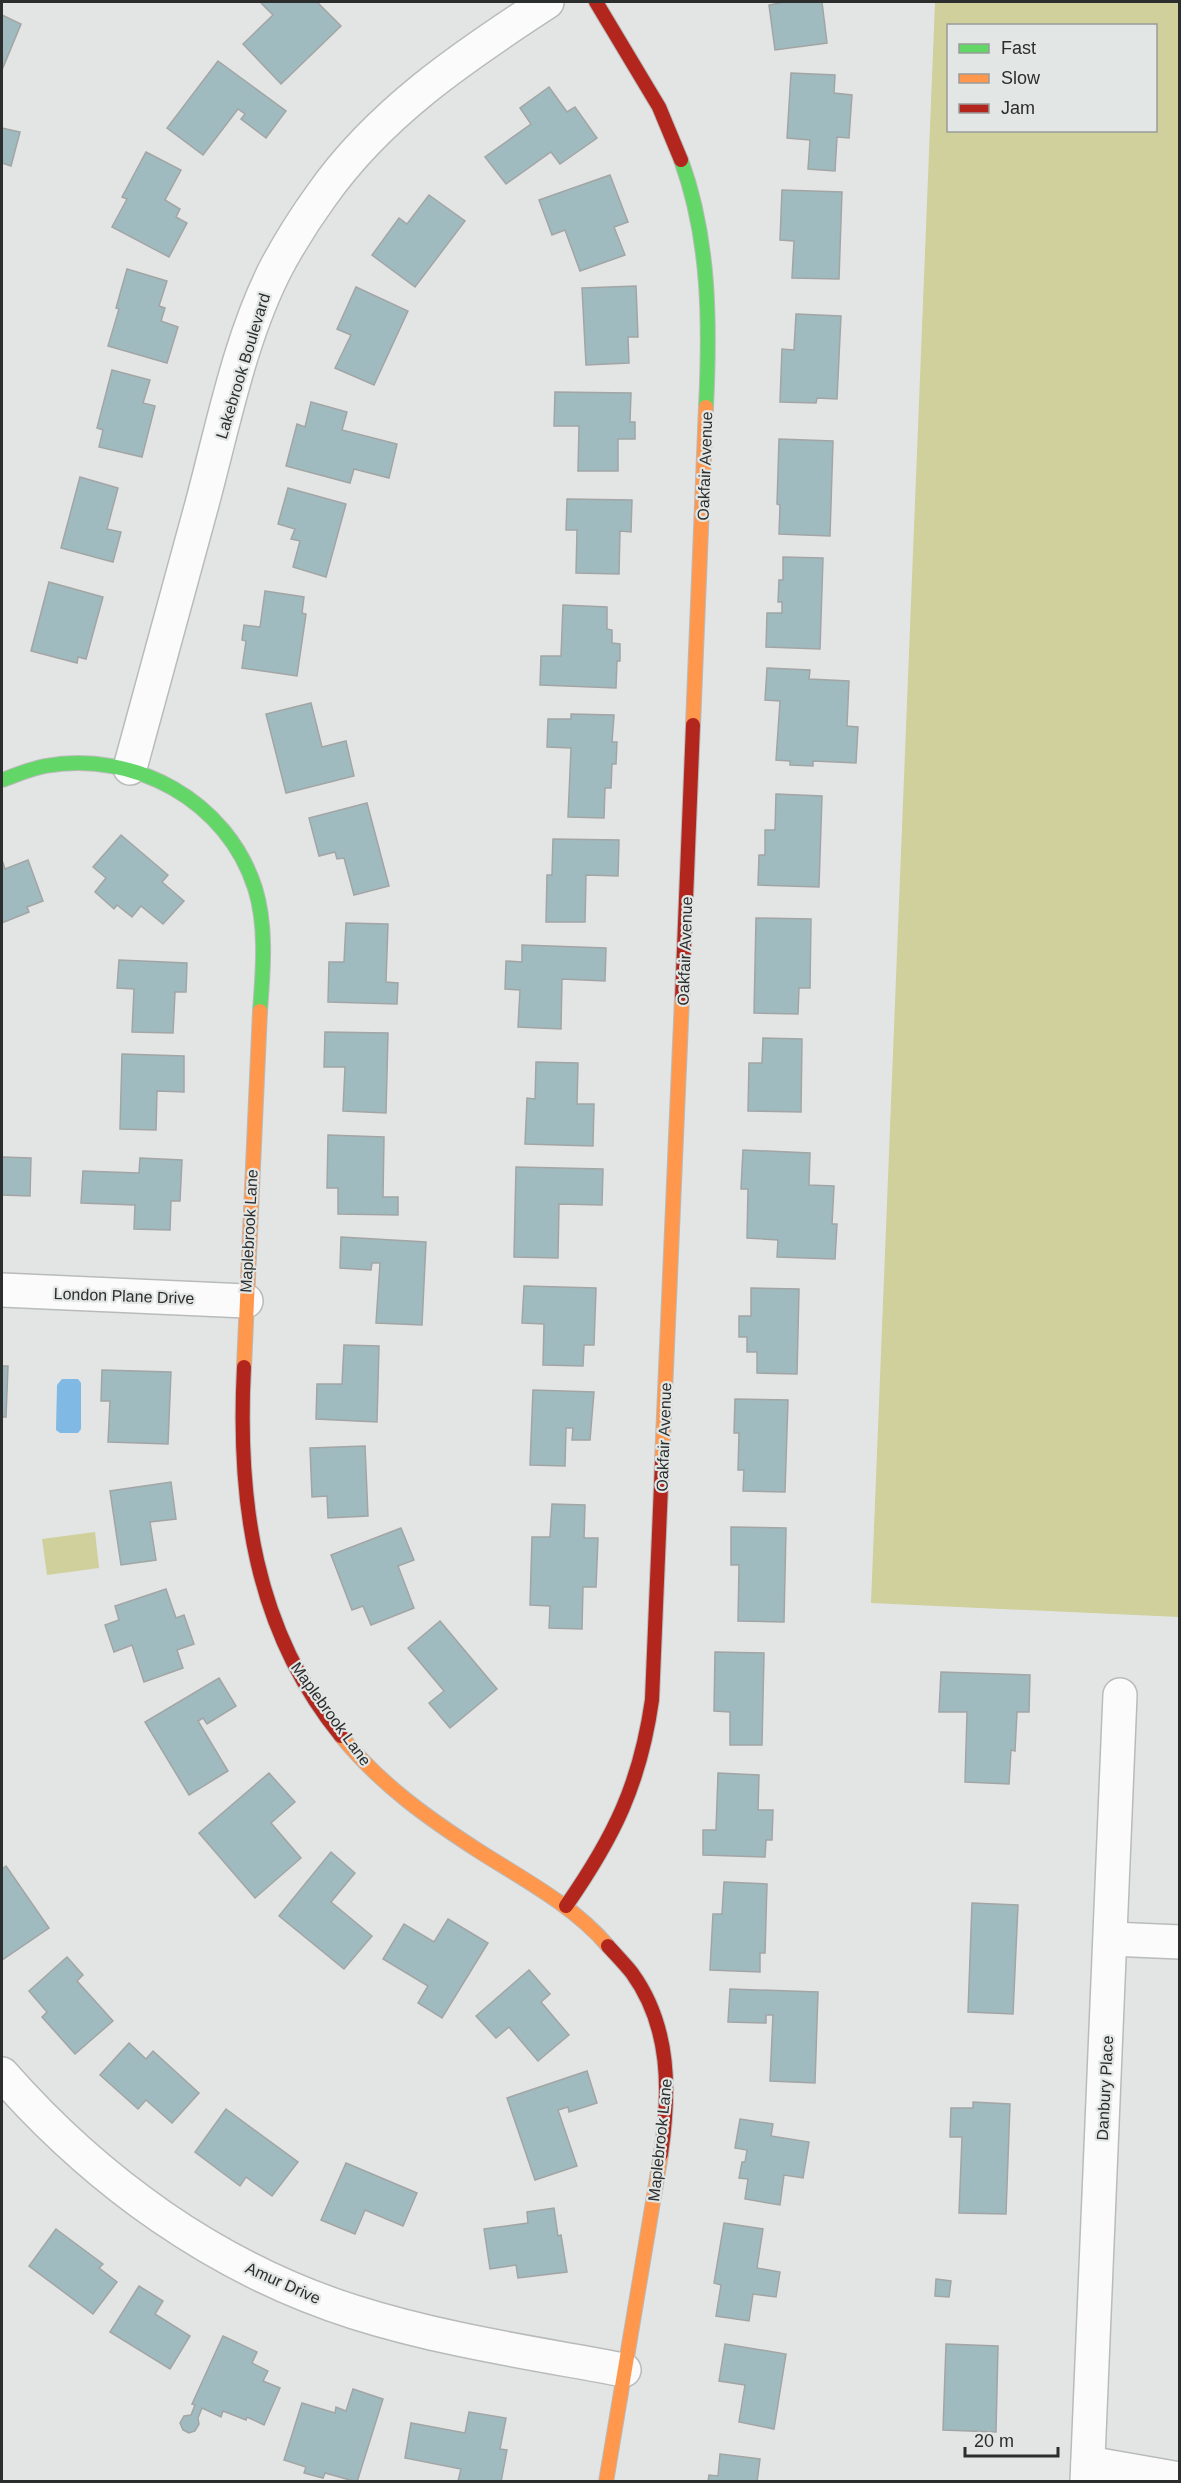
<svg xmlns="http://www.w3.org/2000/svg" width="1181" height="2483" font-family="Helvetica,sans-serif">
<rect width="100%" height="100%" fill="#e3e5e4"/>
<g fill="#cfd09b" fill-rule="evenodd">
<path d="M935 2H1179V1617L871 1603ZM948 26H1156V130H948Z"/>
<polygon points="95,1532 99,1568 47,1575 42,1539"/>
</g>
<polygon fill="#80b9e3" points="62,1379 78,1379 81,1383 81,1429 78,1433 60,1433 56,1430 57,1385"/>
<g fill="#9fbbbf" stroke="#a3a5a5" stroke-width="1.5">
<polygon points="263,2 317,2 341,26 281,84 243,44 273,15 261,3"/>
<polygon points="780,2 822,2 827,43 775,50 769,5 780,3"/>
<polygon points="2,15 21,24 2,70"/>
<polygon points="218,61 286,111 266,138 241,119 245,114 238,109 203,155 167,128"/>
<polygon points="791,73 835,75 834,93 852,95 849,138 837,137 835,171 808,169 810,140 787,138"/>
<polygon points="549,87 567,112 575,107 597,138 560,164 551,152 506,184 485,157 531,124 520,108"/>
<polygon points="2,128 20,132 11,166 2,163"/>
<polygon points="146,152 181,170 165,200 180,209 176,217 187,223 169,257 112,227 127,199 122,197"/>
<polygon points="610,175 628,222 614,227 625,255 580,271 565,230 552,235 539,200"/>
<polygon points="782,190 842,192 839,279 792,278 794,241 780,240"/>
<polygon points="429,195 465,221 415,287 372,255 399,218 407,224"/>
<polygon points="127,269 167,281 159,306 165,308 161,321 178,327 167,363 108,346 119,309 116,308"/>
<polygon points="636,286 638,337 628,337 629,363 586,365 582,288"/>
<polygon points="356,287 408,311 374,385 335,368 351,335 337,329"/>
<polygon points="796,314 841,316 837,399 817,398 816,403 780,402 782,349 794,350"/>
<polygon points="112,370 150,380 143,403 155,406 142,457 99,447 103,430 97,428"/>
<polygon points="555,392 631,393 630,422 635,422 635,439 618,439 618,471 578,471 579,426 554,426"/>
<polygon points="311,402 347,412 342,430 397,444 389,478 354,469 350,483 286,466 297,424 305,427"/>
<polygon points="779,439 833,441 830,536 779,534 780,505 777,504"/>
<polygon points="80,477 118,488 107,529 121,532 113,562 61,548"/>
<polygon points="288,488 346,504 326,577 293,567 300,541 291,539 295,529 278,524"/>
<polygon points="567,499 632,500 631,532 620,531 619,574 576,573 577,530 566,530"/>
<polygon points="783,557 823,558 820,649 766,647 767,613 782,613 782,602 778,602 779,580 783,580"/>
<polygon points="49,582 103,597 86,659 78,657 77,663 31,651"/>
<polygon points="265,591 304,597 302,613 306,614 297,676 242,668 246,641 242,640 244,625 260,627"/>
<polygon points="563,605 607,607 607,629 612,630 612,643 620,644 620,661 617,661 616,688 540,685 541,656 561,656"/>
<polygon points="767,668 810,670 809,679 849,681 847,726 858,727 856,763 813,761 813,766 790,765 790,761 776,760 780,701 765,700"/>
<polygon points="311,703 322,747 346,741 354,776 286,793 266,714"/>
<polygon points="571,714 614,715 612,742 617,742 616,764 612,764 611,788 605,788 604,818 568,817 571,748 547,747 548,719 571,719"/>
<polygon points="776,794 822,796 819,887 758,885 759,855 765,855 765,830 775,830"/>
<polygon points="367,803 389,886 354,895 344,858 337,859 335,852 319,856 309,818"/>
<polygon points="121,835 168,875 162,882 184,901 163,924 141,906 132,917 117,905 114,909 95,892 106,878 93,867"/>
<polygon points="553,839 619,840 618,876 586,875 585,922 546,922 547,875 552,875"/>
<polygon points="2,860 5,869 28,860 43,901 27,907 29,912 2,923"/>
<polygon points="756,918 811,919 810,988 799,988 798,1014 754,1013"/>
<polygon points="346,923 388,924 386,982 398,983 397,1004 328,1002 329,962 344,962"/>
<polygon points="522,945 606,948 605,981 562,979 561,1029 518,1027 520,990 505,989 506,961 522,962"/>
<polygon points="119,960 187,963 186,992 175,992 173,1033 132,1032 134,989 117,988"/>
<polygon points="325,1032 388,1033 386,1113 343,1111 345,1067 324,1067"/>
<polygon points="763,1038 802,1039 801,1112 748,1111 749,1063 762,1063"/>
<polygon points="122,1054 184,1056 184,1092 157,1091 156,1130 120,1129"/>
<polygon points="536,1062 578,1063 577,1104 594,1104 593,1146 525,1144 527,1098 535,1099"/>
<polygon points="328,1135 384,1137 383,1197 398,1197 398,1215 338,1214 338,1188 327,1188"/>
<polygon points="743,1150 810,1153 809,1185 834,1186 832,1224 837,1224 835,1259 777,1257 778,1240 747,1238 748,1189 741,1189"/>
<polygon points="2,1157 31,1158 30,1196 2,1195"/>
<polygon points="140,1158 182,1160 180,1201 171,1201 170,1230 134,1229 135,1205 81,1203 83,1171 139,1173"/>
<polygon points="516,1167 603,1169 602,1205 559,1204 558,1258 514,1257"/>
<polygon points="341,1237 426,1242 422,1325 376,1323 380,1263 372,1263 371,1270 340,1268"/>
<polygon points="524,1286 596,1288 594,1345 584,1345 583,1366 543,1365 544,1324 522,1323"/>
<polygon points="751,1288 799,1289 797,1374 757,1373 757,1352 747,1352 747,1337 739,1337 739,1316 751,1316"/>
<polygon points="344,1345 379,1346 377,1422 316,1419 317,1384 342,1384"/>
<polygon points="2,1366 8,1366 6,1417 2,1417"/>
<polygon points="102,1370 171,1372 168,1444 108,1442 110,1401 101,1401"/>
<polygon points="533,1390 594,1392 590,1440 572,1440 573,1428 566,1428 565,1466 530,1465"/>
<polygon points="735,1399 788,1400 785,1492 743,1491 744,1470 738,1470 739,1433 734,1433"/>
<polygon points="365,1446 368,1516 328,1518 327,1496 312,1497 310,1448"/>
<polygon points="171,1482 176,1519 150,1522 156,1560 121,1565 110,1491"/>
<polygon points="552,1504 585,1505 584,1538 598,1538 596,1587 583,1587 582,1629 549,1628 550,1606 530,1605 532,1537 550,1537"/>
<polygon points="731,1527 786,1528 784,1622 738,1621 739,1565 731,1565"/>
<polygon points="401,1528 414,1560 398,1566 414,1608 371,1625 363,1606 352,1610 331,1555"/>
<polygon points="166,1589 176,1618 184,1615 194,1644 177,1650 183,1668 144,1682 132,1645 114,1652 105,1625 119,1620 115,1606"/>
<polygon points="440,1621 497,1689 450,1728 429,1703 444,1691 408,1648"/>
<polygon points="715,1652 764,1653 762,1745 730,1745 730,1712 714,1711"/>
<polygon points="941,1672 1030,1675 1029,1712 1017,1712 1015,1751 1011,1750 1009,1784 965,1782 967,1712 939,1712"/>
<polygon points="219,1678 236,1706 207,1724 203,1718 198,1721 228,1771 189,1795 145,1722"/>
<polygon points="269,1773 295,1802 271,1823 301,1858 255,1898 199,1833"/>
<polygon points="718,1773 759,1775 758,1810 773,1810 772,1840 766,1840 765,1857 703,1855 703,1830 716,1830"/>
<polygon points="331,1852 355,1873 331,1902 372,1936 344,1969 279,1916"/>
<polygon points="6,1866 49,1928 2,1960 2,1869"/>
<polygon points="724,1882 767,1884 765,1953 760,1953 760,1972 710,1970 713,1914 722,1914"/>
<polygon points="972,1903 1018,1905 1013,2014 968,2012"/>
<polygon points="448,1919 488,1943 442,2018 418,2003 428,1986 383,1959 404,1924 434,1942"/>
<polygon points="67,1957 83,1975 77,1981 113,2021 75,2054 42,2017 47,2012 29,1991"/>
<polygon points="529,1970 550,1994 541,2002 569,2035 538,2061 509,2027 496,2038 476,2016"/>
<polygon points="730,1989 818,1992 815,2083 770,2081 773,2015 766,2015 766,2023 728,2022"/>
<polygon points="129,2043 146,2059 153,2051 199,2093 172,2123 146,2100 138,2109 100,2075"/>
<polygon points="587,2071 597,2103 569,2112 568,2107 558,2110 577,2166 535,2180 507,2098"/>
<polygon points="973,2102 1010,2104 1006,2214 959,2213 962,2137 950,2137 951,2108 973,2108"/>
<polygon points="226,2109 298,2162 272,2196 246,2177 240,2186 195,2152"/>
<polygon points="740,2119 773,2124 771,2136 809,2142 803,2178 784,2175 780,2205 745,2199 748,2179 739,2178 742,2162 745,2162 747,2150 735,2148"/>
<polygon points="346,2163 417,2193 403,2226 365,2210 355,2234 321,2220"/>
<polygon points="554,2208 558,2236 561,2235 567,2272 518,2278 516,2265 490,2269 484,2229 528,2223 527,2212"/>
<polygon points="724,2223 763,2229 757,2268 780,2272 776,2297 753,2294 749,2321 716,2316 721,2285 714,2283"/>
<polygon points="56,2229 103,2264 99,2268 117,2282 93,2314 29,2266"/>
<polygon points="936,2279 951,2281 949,2297 935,2296"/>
<polygon points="139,2286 163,2301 155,2314 190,2336 170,2369 110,2332"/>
<polygon points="223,2336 257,2352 252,2363 268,2371 263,2381 280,2388 264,2425 247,2417 246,2420 223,2411 221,2417 202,2408 198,2418 199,2424 195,2431 189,2433 183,2430 180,2423 184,2416 191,2415 195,2405 192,2404"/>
<polygon points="725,2344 786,2354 774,2429 739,2422 745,2385 719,2381"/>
<polygon points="946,2344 998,2346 996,2432 943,2430"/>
<polygon points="353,2389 383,2399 357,2482 325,2473 323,2478 304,2473 306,2467 284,2460 302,2403 335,2413 336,2407 346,2411"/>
<polygon points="469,2412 506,2418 500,2449 507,2450 501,2482 458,2481 461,2469 405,2458 411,2423 465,2433"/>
<polygon points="720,2454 760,2459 757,2482 708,2482 709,2475 718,2476"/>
</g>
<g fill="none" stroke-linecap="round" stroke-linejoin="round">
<g stroke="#b9bbba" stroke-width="36">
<g id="street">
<path d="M130 768C154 680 178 592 202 504 223 426 240 337 277 266 290 242 305 218 321 196 379 113 464 56 547 2"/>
<polyline points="2,1290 246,1301"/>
<polyline points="1111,1939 1180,1942"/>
<path d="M2 2074C97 2182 216 2268 354 2312 442 2340 533 2353 624 2370"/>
<polyline points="1088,2463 1180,2479"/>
<polyline points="1087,2482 1120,1695"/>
</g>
</g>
<g stroke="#b9bbba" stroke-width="16">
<g id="fast">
<path d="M681 160C710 239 710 325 706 407"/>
<path d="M2 780C16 775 30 769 45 766 135 750 227 801 255 888 267 926 263 971 260 1011"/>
</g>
</g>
<g stroke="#b9bbba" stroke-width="16">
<g id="slow">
<polyline points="693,725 706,407"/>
<polyline points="244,1367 260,1011"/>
<polyline points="662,1462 682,998"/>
<path d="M341 1736C381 1785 429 1819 482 1853 525 1880 575 1907 608 1946"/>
<polyline points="606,2482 661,2154"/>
</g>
</g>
<g stroke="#b9bbba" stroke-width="16">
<g id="jam">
<polyline points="596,2 659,107 681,160"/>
<polyline points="682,998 693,725"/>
<path d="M244 1367C237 1500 254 1629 341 1736"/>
<path d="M566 1906C614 1837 640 1784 652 1700L662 1462"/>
<path d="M608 1946C616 1955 625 1964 632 1973 671 2027 670 2092 661 2154"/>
</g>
</g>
<use href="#street" stroke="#fbfbfb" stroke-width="33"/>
<use href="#fast" stroke="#63d668" stroke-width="14"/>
<use href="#slow" stroke="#ff974d" stroke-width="14"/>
<use href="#jam" stroke="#b3261e" stroke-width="14"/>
</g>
<g text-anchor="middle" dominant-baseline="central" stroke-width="4.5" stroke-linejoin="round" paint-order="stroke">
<g font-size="16" fill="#2c2e2d" stroke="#e2e6e5">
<text transform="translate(243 366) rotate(-73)">Lakebrook Boulevard</text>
<text transform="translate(705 466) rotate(-88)">Oakfair Avenue</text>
<text transform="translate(685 951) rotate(-88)">Oakfair Avenue</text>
<text transform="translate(249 1231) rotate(-87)">Maplebrook Lane</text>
<text transform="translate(124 1296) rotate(2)">London Plane Drive</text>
<text transform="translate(664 1437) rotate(-88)">Oakfair Avenue</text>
<text transform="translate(331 1714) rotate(54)">Maplebrook Lane</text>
<text transform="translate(1105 2088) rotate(-87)">Danbury Place</text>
<text transform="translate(660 2140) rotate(-84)">Maplebrook Lane</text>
<text transform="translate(283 2283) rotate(24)">Amur Drive</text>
</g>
</g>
<rect width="1181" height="2483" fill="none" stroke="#2c2e2d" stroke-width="6"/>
<rect x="947" y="24" width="210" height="108" fill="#e2e6e5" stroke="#999c9b" stroke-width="1.5"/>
<rect x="959" y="44" width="30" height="9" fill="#63d668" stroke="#999c9b" stroke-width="1.5"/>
<text x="1001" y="54" font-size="18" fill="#2c2e2d">Fast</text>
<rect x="959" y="74" width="30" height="9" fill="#ff974d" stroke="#999c9b" stroke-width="1.5"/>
<text x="1001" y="84" font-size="18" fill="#2c2e2d">Slow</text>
<rect x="959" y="104" width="30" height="9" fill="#b3261e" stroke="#999c9b" stroke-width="1.5"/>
<text x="1001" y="114" font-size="18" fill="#2c2e2d">Jam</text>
<path d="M965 2447v9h93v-9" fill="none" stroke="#2c2e2d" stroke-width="3"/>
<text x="974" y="2447" font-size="18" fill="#2c2e2d" stroke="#e2e6e5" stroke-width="4.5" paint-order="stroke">20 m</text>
</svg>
